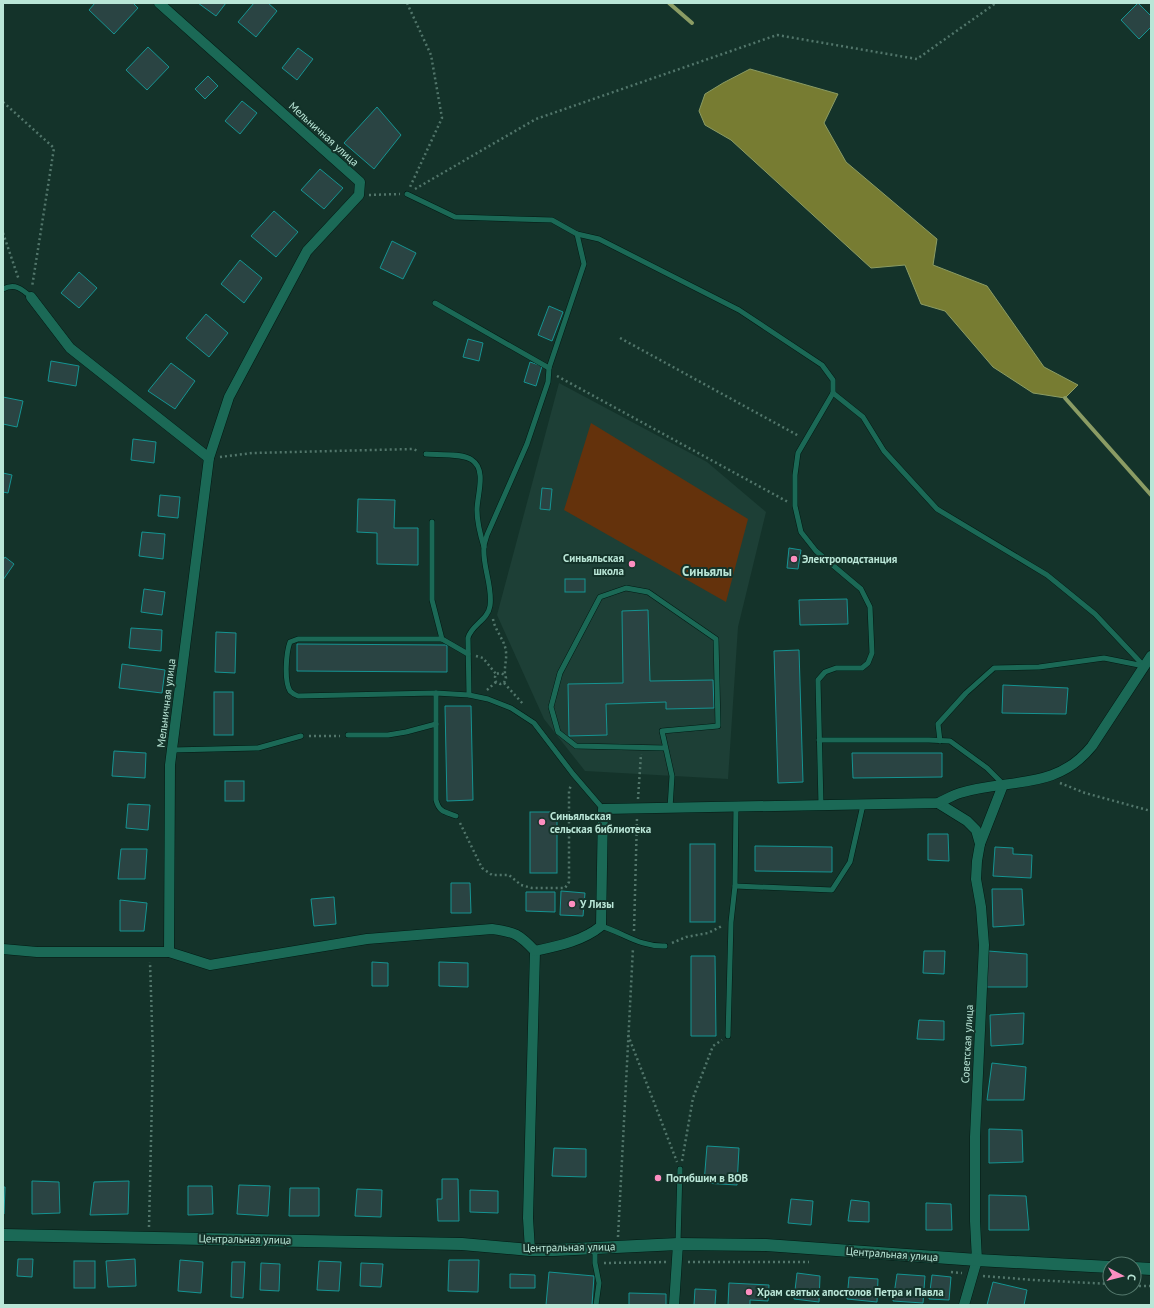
<svg xmlns="http://www.w3.org/2000/svg" width="1154" height="1308" font-family="'PT Sans',sans-serif">
<rect width="100%" height="100%" fill="#14332a"/>
<polygon fill="#1d3f36" points="559,383 707,462 766,512 738,627 728,779 585,771 544,719 497,615"/>
<polygon fill="#64320c" points="591,423 748,519 726,602 564,510"/>
<polygon fill="#777c32" stroke="#8b9c64" points="750,69 838,94 824,123 846,162 937,239 933,265 987,286 1044,367 1078,385 1065,398 1033,393 993,367 945,311 921,304 905,265 871,268 731,140 705,125 699,111 705,94 723,83"/>
<g fill="none" stroke-linecap="round" stroke-linejoin="round">
<g stroke="#8b9c64" stroke-width="4">
<polyline points="669,3 692,23"/>
<polyline points="1065,398 1151,495"/>
</g>
</g>
<g fill="#2a4443" stroke="#159492">
<polygon points="95,3 133,3 138,8 114,34 89,10"/>
<polygon points="198,3 226,3 216,16"/>
<polygon points="254,3 268,3 277,11 256,37 238,22"/>
<polygon points="1138,3 1151,16 1151,27 1139,39 1121,20"/>
<polygon points="148,47 169,67 147,90 126,70"/>
<polygon points="298,48 313,59 297,80 282,68"/>
<polygon points="208,76 218,86 205,99 195,89"/>
<polygon points="242,101 257,113 240,134 225,121"/>
<polygon points="377,107 401,135 374,169 344,143"/>
<polygon points="320,169 343,188 324,209 301,190"/>
<polygon points="274,211 298,232 276,257 251,236"/>
<polygon points="392,241 416,253 403,279 380,268"/>
<polygon points="240,260 262,278 244,303 221,284"/>
<polygon points="79,272 97,288 79,308 61,293"/>
<polygon points="549,306 563,312 552,341 538,335"/>
<polygon points="206,314 228,333 209,357 186,338"/>
<polygon points="468,339 483,343 479,361 463,357"/>
<polygon points="51,361 79,366 76,386 48,381"/>
<polygon points="530,362 542,366 536,386 524,382"/>
<polygon points="171,363 195,381 175,409 148,391"/>
<polygon points="3,397 23,401 17,427 3,424"/>
<polygon points="133,439 156,442 154,463 131,460"/>
<polygon points="3,473 12,475 8,493 3,492"/>
<polygon points="542,488 552,489 550,510 540,509"/>
<polygon points="160,495 180,497 178,518 158,516"/>
<polygon points="358,499 395,500 394,528 418,528 418,565 377,564 377,533 357,532"/>
<polygon points="142,532 165,534 163,559 139,556"/>
<polygon points="789,548 801,550 798,569 787,568"/>
<polygon points="5,557 14,564 3,580 3,560"/>
<rect x="565" y="579" width="20" height="13"/>
<polygon points="144,589 165,592 162,615 141,612"/>
<polygon points="847,599 848,624 800,625 799,600"/>
<polygon points="648,610 650,681 713,680 714,708 666,709 666,702 606,704 607,735 569,736 568,684 623,683 622,611"/>
<polygon points="131,628 162,630 161,651 129,648"/>
<polygon points="216,632 236,633 235,673 215,672"/>
<polygon points="297,644 447,645 447,672 297,671"/>
<polygon points="799,650 803,782 778,783 774,651"/>
<polygon points="122,664 165,670 162,693 119,688"/>
<polygon points="1003,685 1068,688 1066,714 1002,713"/>
<rect x="214" y="692" width="19" height="43"/>
<polygon points="445,706 471,706 473,800 447,801"/>
<polygon points="114,751 146,753 145,778 112,776"/>
<polygon points="852,753 942,753 942,777 853,778"/>
<rect x="225" y="781" width="19" height="20"/>
<polygon points="128,804 150,805 148,830 126,828"/>
<rect x="530" y="812" width="27" height="61"/>
<polygon points="928,834 948,834 949,861 928,860"/>
<rect x="690" y="844" width="25" height="78"/>
<polygon points="755,846 832,847 832,872 755,871"/>
<polygon points="995,847 1013,848 1013,854 1032,855 1031,878 993,876"/>
<polygon points="121,849 147,849 145,879 118,879"/>
<polygon points="451,883 470,883 471,913 451,913"/>
<polygon points="992,889 1022,889 1024,925 993,927"/>
<polygon points="561,891 585,893 583,916 560,915"/>
<polygon points="526,892 555,892 555,912 526,911"/>
<polygon points="334,897 336,924 314,926 311,899"/>
<polygon points="120,900 147,903 144,931 120,931"/>
<polygon points="924,951 945,951 944,974 923,973"/>
<polygon points="988,951 1027,954 1027,987 987,987"/>
<polygon points="691,956 715,956 716,1036 691,1036"/>
<polygon points="372,962 388,963 388,986 372,986"/>
<polygon points="439,962 468,963 468,987 439,986"/>
<polygon points="1024,1013 1023,1044 991,1046 990,1015"/>
<polygon points="919,1020 944,1021 944,1040 917,1039"/>
<polygon points="992,1063 1026,1067 1024,1100 987,1100"/>
<polygon points="989,1129 1022,1130 1023,1162 989,1163"/>
<polygon points="707,1146 739,1148 737,1185 704,1183"/>
<polygon points="554,1148 586,1149 586,1177 552,1176"/>
<polygon points="442,1179 458,1179 459,1221 438,1221 437,1199 442,1199"/>
<polygon points="32,1181 59,1182 60,1213 32,1214"/>
<polygon points="129,1181 128,1214 90,1215 94,1182"/>
<polygon points="239,1185 270,1186 268,1216 237,1214"/>
<polygon points="188,1186 212,1186 213,1214 188,1215"/>
<polygon points="3,1187 5,1187 4,1214 3,1214"/>
<polygon points="290,1188 319,1188 319,1216 289,1216"/>
<polygon points="357,1189 382,1190 381,1217 355,1216"/>
<polygon points="470,1190 498,1191 498,1213 470,1212"/>
<polygon points="989,1195 1026,1196 1029,1230 989,1230"/>
<polygon points="791,1199 813,1201 811,1225 788,1223"/>
<polygon points="851,1200 869,1202 869,1222 848,1221"/>
<polygon points="926,1203 951,1204 952,1230 926,1230"/>
<polygon points="18,1259 33,1259 32,1277 17,1276"/>
<polygon points="135,1259 136,1286 108,1287 106,1261"/>
<polygon points="180,1260 203,1262 201,1293 178,1291"/>
<polygon points="449,1260 479,1260 478,1292 448,1291"/>
<rect x="74" y="1261" width="21" height="27"/>
<polygon points="319,1261 341,1262 339,1291 317,1290"/>
<polygon points="232,1262 245,1262 243,1298 231,1297"/>
<polygon points="261,1263 280,1264 279,1291 260,1290"/>
<polygon points="361,1263 383,1264 381,1287 360,1286"/>
<polygon points="549,1272 594,1276 592,1305 546,1305"/>
<polygon points="797,1273 820,1276 819,1302 794,1299"/>
<polygon points="510,1274 535,1275 535,1288 510,1288"/>
<polygon points="897,1274 925,1276 923,1303 893,1301"/>
<polygon points="932,1275 951,1277 949,1300 929,1299"/>
<polygon points="849,1277 878,1279 877,1302 847,1299"/>
<polygon points="993,1282 1027,1290 1024,1305 987,1305"/>
<polygon points="729,1283 769,1285 768,1301 750,1300 750,1305 728,1305"/>
<polygon points="695,1289 716,1290 715,1305 694,1305"/>
<polygon points="629,1293 666,1294 666,1305 629,1305"/>
</g>
<g fill="none" stroke-linecap="round" stroke-linejoin="round">
<g stroke="#001a13" stroke-width="6">
<g id="service">
<path d="M407 194 455 217 552 220 577 234 584 264 549 368 548 382 527 444 487 535C486 539 484 543 484 547 482 566 493 586 490 606 488 620 471 625 468 638L469 695"/>
<polyline points="577,234 599,239 739,310 822,365 833,380 833,393 798,453 795,475 795,506 801,532 816,551 861,589 870,607 872,653 868,663 862,668 836,668 825,672 818,680 821,805"/>
<path d="M3 289C15 283 22 289 31 297"/>
<polyline points="435,303 549,368"/>
<polyline points="833,393 863,417 884,451 937,509 1047,575 1095,614 1144,666"/>
<path d="M426 454C438 455 463 453 472 460 487 470 477 495 477 510 477 523 480 534 484 547"/>
<polyline points="432,522 432,600 442,639 468,654"/>
<path d="M442 639H298L290 642C286 653 284 681 290 691 292 693 295 695 298 696L436 693 469 695 488 699 511 708 534 723 573 774 603 809"/>
<path d="M436 693V800C439 812 445 812 456 816"/>
<polyline points="348,735 388,735 406,732 436,724"/>
<polyline points="819,740 929,740 950,741 987,768 1003,784"/>
<polyline points="940,741 938,724 966,693 994,668 1039,667 1104,658 1144,666"/>
<polyline points="665,748 576,746 558,732 551,707 560,673 600,597 626,588 648,592 716,639 718,726 662,731 672,776 670,808"/>
<polyline points="172,750 258,748 301,736"/>
<polyline points="735,886 832,890 850,862 863,805"/>
<path d="M601 926C624 933 640 947 665 946"/>
<polyline points="728,1036 731,922 735,886 736,806"/>
<polyline points="678,1243 680,1169"/>
<polyline points="595,1249 595,1263 599,1283 596,1305"/>
</g>
</g>
<g stroke="#001a13" stroke-width="11">
<g id="minor">
<polyline points="159,3 360,182 359,195 307,251 229,397 209,458 170,765 169,952"/>
<polyline points="31,297 70,348 209,458"/>
<polyline points="938,803 967,821 976,830 980,844 977,861 976,879 981,907 984,945 975,1137 975,1221 977,1260 964,1305"/>
<polyline points="980,844 1003,785"/>
<path d="M3 949 37 952H169L210 965 367 939 492 929C515 932 519 934 535 951L528 1218 530 1250"/>
<path d="M535 951C558 946 583 941 601 926L603 809 938 803C945 800 953 795 960 793 1009 778 1056 791 1092 746L1151 656"/>
<polyline points="674,1305 678,1244"/>
</g>
</g>
<g stroke="#001a13" stroke-width="13">
<g id="tertiary">
<polyline points="3,1235 462,1244 530,1250 554,1250 678,1244 766,1245 977,1260 1110,1267"/>
<polyline points="1134,1268 1151,1269"/>
</g>
</g>
<g stroke="#52766b" stroke-width="2.5" stroke-dasharray="2 3" stroke-linecap="butt">
<polyline points="407,3 431,55 442,118 410,187"/>
<polyline points="3,102 54,148 32,287"/>
<polyline points="415,189 536,119 777,35 917,59 996,3"/>
<polyline points="369,195 400,194"/>
<polyline points="3,233 19,280"/>
<polyline points="620,338 799,436"/>
<polyline points="557,376 788,502"/>
<polyline points="220,457 252,453 413,449 418,451"/>
<path d="M493 619C495 631 505 640 506 652 507 661 503 670 506 678L504 683 500 684 496 682 495 677 496 674 500 673 505 675"/>
<polyline points="476,656 483,658 496,674"/>
<polyline points="504,683 524,705"/>
<polyline points="487,690 496,682"/>
<polyline points="309,736 340,736"/>
<polyline points="1060,783 1085,793 1151,811"/>
<polyline points="638,799 641,754"/>
<polyline points="460,823 482,868 492,875 509,875 521,885 532,888 565,888 569,882 569,791 571,785"/>
<polyline points="634,931 637,818"/>
<polyline points="672,943 686,937 708,933 722,926"/>
<polyline points="628,1035 677,1162"/>
<polyline points="682,1161 693,1098 713,1046 722,1040"/>
<polyline points="149,1227 153,1055 150,962"/>
<polyline points="618,1237 633,948"/>
<polyline points="688,1262 809,1262"/>
<polyline points="604,1263 667,1262"/>
<polyline points="951,1272 962,1273"/>
<polyline points="983,1276 1034,1280 1110,1284"/>
<polyline points="1134,1286 1151,1286"/>
</g>
<use href="#service" stroke="#1b6956" stroke-width="5"/>
<use href="#minor" stroke="#1b6956" stroke-width="10"/>
<use href="#tertiary" stroke="#1b6956" stroke-width="12"/>
</g>
<g fill="#fd8ec0" stroke="#14332a" stroke-width="1.5">
<circle cx="794" cy="559" r="4"/>
<circle cx="632" cy="564" r="4"/>
<circle cx="542" cy="822" r="4"/>
<circle cx="572" cy="904" r="4"/>
<circle cx="658" cy="1178" r="4"/>
<circle cx="749" cy="1292" r="4"/>
</g>
<g text-anchor="middle" dominant-baseline="central" stroke-width="4" stroke-linejoin="round" paint-order="stroke">
<g font-size="11" fill="#bae6d7" stroke="#14332a">
<text transform="translate(324 134) rotate(42)">Мельничная улица</text>
<text transform="translate(166 703) rotate(-83)">Мельничная улица</text>
<text transform="translate(967 1044) rotate(-87)">Советская улица</text>
<text transform="translate(245 1239) rotate(1)">Центральная улица</text>
<text transform="translate(569 1247) rotate(-1)">Центральная улица</text>
<text transform="translate(892 1254) rotate(4)">Центральная улица</text>
</g>
<g font-size="11" font-weight="bold" fill="#bae6d7" stroke="#14332a" text-anchor="start">
<text x="624" y="558" text-anchor="end">Синьяльская<tspan x="624" dy="13">школа</tspan></text>
<text x="802" y="559">Электроподстанция</text>
<text x="550" y="816">Синьяльская<tspan x="550" dy="13">сельская библиотека</tspan></text>
<text x="580" y="904">У Лизы</text>
<text x="666" y="1178">Погибшим в ВОВ</text>
<text x="757" y="1292">Храм святых апостолов Петра и Павла</text>
</g>
<g font-size="13" font-weight="bold" fill="#bae6d7" stroke="#14332a">
<text x="707" y="571">Синьялы</text>
</g>
</g>
<rect width="1154" height="1308" fill="none" stroke="#bae6d7" stroke-width="8"/>
<g transform="translate(1122 1276) rotate(97)"><circle r="19" fill="#14332a" stroke="#567b6f"/>
<path d="M0-3L7 15L0 10L-7 15Z" fill="#fd8ec0"/>
<text y="-6" font-size="11" font-weight="bold" text-anchor="middle" fill="#bae6d7">С</text>
</g>
</svg>
